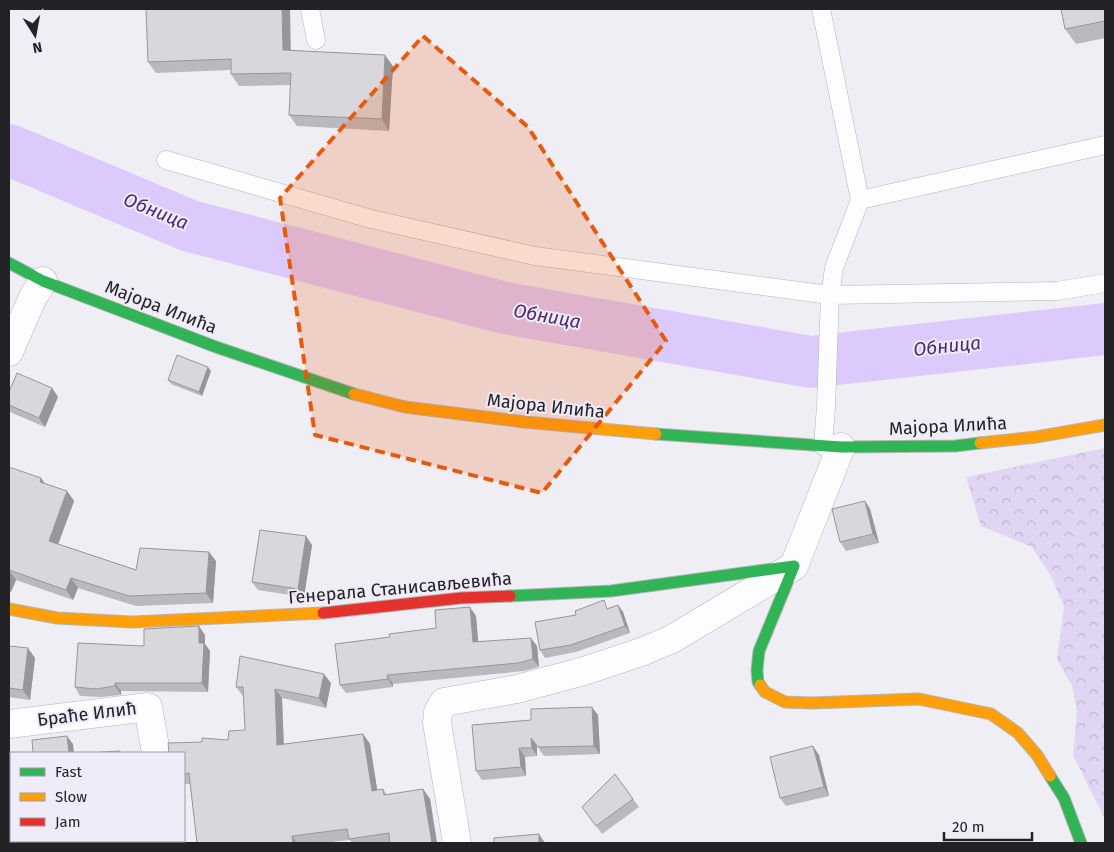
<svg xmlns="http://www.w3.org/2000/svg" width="1114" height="852" font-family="'Fira Sans',sans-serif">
<defs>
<pattern id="forest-crowns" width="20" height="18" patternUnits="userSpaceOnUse" patternTransform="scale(1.25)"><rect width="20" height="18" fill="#e0d5f2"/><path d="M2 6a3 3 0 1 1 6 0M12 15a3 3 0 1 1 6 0" fill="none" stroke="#c0b7cf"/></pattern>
</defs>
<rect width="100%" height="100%" fill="#f0eef5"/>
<polygon fill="url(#forest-crowns)" points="1105,448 1105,819 1073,755 1077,710 1072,686 1057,659 1064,607 1051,576 1032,547 981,526 966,477"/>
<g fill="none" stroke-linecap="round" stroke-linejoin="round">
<polyline stroke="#ddcafc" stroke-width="52" points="9,150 190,226 505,308 811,362 1105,329"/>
<g stroke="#b5b4b9" stroke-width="19">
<g id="lane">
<polyline points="310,9 316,40"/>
<polyline points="166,160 371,219 535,256 830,295 834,268 860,200 821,9"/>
<polyline points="860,200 1105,145"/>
<polyline points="823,446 826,406 830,295 1057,291 1105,283"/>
</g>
</g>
<g stroke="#b5b4b9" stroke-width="29">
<g id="street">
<polyline points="9,352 33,297 43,281"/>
<polyline points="9,724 148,707 156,753"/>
<polyline points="9,840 9,843"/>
<polyline points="170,841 170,843"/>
<polyline points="457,843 437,723 438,712 444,702 517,689 584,671 644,651 672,639 794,566 841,447"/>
</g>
</g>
<g stroke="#b5b4b9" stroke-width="13">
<g id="fast">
<polyline points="9,263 43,281 216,347 354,394"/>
<polyline points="656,434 841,447 955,446 980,443"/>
<polyline points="510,596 611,591 794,566 759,651 757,670 758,682 760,685"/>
<polyline points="1050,776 1064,798 1081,843"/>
</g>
</g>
<g stroke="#b5b4b9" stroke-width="13">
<g id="slow">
<polyline points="354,394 405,407 525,422 656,434"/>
<polyline points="980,443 1036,437 1105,425"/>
<polyline points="9,609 57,618 132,622 323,613"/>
<polyline points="760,685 765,692 785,702 812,703 919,699 991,714 1018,733 1037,755 1050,776"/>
</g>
</g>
<g stroke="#b5b4b9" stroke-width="13">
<polyline id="jam" points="323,613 461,598 510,596"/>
</g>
<use href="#lane" stroke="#fdfcfe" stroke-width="18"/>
<use href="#street" stroke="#fdfcfe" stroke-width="28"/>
<use href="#fast" stroke="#30b455" stroke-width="11"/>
<use href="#slow" stroke="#ff9f0a" stroke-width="11"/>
<use href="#jam" stroke="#e5322d" stroke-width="11"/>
</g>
<g fill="#bab9bd">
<polygon points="290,9 290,50 393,66 389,131 297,126 289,115 291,85 239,86 231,74 231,70 156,73 148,62"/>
<polygon points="1105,9 1105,38 1076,44 1065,29"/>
<polygon points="211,371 202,396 171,384 168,380"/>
<polygon points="52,388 58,397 45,427 10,412 9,410 9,405"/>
<polygon points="9,467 45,484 67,491 74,501 58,544 136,570 216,561 213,603 136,606 78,588 73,600 16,580 11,592 9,591"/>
<polygon points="865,501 870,509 879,543 846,551 840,542"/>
<polygon points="312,545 304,597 258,590 252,582"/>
<polygon points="618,605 623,612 630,633 576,652 545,658 540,650 576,615 609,608"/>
<polygon points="476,616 478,641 537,646 539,667 524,671 393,684 393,687 346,693 340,685 390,637 436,628"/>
<polygon points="205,635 205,644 210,651 208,692 121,691 121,695 101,697 80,696 75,687 144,646"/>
<polygon points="9,646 35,658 30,700 9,697"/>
<polygon points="331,683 326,708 282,698 284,744 363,734 370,744 377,790 383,789 387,795 423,789 430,799 437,843 352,843 350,840 322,843 197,843 190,784 184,784 184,753 228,740 245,730 244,697 243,696 236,687"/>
<polygon points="598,715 600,754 544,756 537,746 537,756 525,757 526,776 482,780 476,771 472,725"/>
<polygon points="819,755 829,796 786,806 780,798"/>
<polygon points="615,774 639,807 602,834 582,807"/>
<polygon points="9,798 11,798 11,825 9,824"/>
</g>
<g fill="#97969a">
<polygon points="282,9 290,9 291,61 283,50"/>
<polygon points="385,55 393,66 389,131 382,119"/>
<polygon points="208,367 211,371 202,396 199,392"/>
<polygon points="52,388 58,397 45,427 39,418"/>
<polygon points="41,478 48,488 40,482"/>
<polygon points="67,491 74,501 56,550 49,541"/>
<polygon points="865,501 870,509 879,543 873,534"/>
<polygon points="306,536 312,545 304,597 298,589"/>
<polygon points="209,552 216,561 213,603 206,593"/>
<polygon points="9,570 16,580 11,592 9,588"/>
<polygon points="71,578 78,588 73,600 66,590"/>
<polygon points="618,605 623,612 630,633 625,626"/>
<polygon points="470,607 476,616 479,650 473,642"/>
<polygon points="199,626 205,635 205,644 210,651 208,692 202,683 199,643"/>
<polygon points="531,638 537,646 539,667 533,659"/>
<polygon points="28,648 35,658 30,700 23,690"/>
<polygon points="324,674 331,683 326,708 319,698"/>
<polygon points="387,675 393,684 393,687 388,679"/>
<polygon points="115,683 121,691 121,695 115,686"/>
<polygon points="275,689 282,698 284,755 277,745"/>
<polygon points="592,707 598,715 600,754 594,746"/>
<polygon points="363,734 370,744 379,801 372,791"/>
<polygon points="67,736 73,744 74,753 69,753"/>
<polygon points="531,738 537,746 537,756 532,748"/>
<polygon points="813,746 819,755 829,796 824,787"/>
<polygon points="519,748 525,757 526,776 521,767"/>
<polygon points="423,789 430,799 437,843 432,843"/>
<polygon points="539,834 545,843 539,843"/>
<polygon points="292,836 297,843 293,843"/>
<rect x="70" y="841" width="5" height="2"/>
</g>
<g fill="#d8d7dc" stroke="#97969a">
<polygon points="146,9 282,9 283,50 385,55 382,119 289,115 291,73 231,74 231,59 148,62"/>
<polygon points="1061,9 1105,9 1105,21 1065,29"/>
<polygon points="177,355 208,367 199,392 168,380"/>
<polygon points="17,373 52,388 39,418 9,405 9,392"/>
<polygon points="9,467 41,478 40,482 67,491 49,541 136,570 140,548 209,552 206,593 129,596 71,578 66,590 9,570"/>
<polygon points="865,501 873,534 840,542 832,509"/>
<polygon points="260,530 306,536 298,589 252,582"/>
<polygon points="604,600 607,609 618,605 625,626 571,645 540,650 535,622 576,615 575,611"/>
<polygon points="470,607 473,642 531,638 533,659 518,663 387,675 388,679 340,685 335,644 390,637 389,634 436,628 435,610"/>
<polygon points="199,626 199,643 204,643 202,683 115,683 115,686 96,689 75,687 78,643 144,646 144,629"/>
<polygon points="9,646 28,648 23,690 9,688"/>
<polygon points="240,656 324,674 319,698 275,689 277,745 363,734 372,791 383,789 384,795 423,789 432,843 390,843 389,833 349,839 347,829 292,836 293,843 197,843 189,773 184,774 184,753 169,753 168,743 202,742 202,738 228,740 229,731 245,730 243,687 236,687"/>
<polygon points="592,707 594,746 538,747 531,738 532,748 519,748 521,767 476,771 472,725 531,720 531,709"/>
<polygon points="67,736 69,753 33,753 32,740"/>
<polygon points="813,746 824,787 780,798 770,757"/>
<polygon points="120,751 120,753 88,753"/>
<polygon points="615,774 633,799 596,826 582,807"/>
<polygon points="9,798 11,798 11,819 9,817"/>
<polygon points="539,834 539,843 494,843 494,838"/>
<polygon points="17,841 70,841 70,843 16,843"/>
</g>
<path fill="#e8590c" fill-opacity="0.2" stroke="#e8590c" stroke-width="4" stroke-dasharray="10 6" stroke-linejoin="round" d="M423 36 528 127 666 341 542 493 315 435 280 198Z"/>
<g text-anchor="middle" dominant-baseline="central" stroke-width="4" stroke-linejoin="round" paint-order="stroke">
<g font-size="18" fill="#232226" stroke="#efebf8">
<text transform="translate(161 307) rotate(21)">Мајора Илића</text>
<text transform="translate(546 406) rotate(6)">Мајора Илића</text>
<text transform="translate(948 426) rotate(-3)">Мајора Илића</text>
<text transform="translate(400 588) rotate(-5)">Генерала Станисављевића</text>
<text transform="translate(87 714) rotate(-7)">Браће Илић</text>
</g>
<g font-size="19" font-style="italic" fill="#4c2875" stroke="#efebf8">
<text transform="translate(156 211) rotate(22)">Обница</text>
<text transform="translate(547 316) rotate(10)">Обница</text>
<text transform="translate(947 346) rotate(-6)">Обница</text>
</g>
</g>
<rect width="1114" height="852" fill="none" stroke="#232226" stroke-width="20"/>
<rect x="10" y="752" width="175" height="90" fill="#efebf8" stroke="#9d9ba4"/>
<rect x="20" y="768" width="25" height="8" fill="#30b455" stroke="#9d9ba4"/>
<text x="55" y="777" font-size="15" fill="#232226">Fast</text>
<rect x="20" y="793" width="25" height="8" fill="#ff9f0a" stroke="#9d9ba4"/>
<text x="55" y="802" font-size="15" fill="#232226">Slow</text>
<rect x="20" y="818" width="25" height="8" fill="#e5322d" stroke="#9d9ba4"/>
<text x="55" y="827" font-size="15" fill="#232226">Jam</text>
<g transform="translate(35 35) rotate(169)" stroke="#efebf8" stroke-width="4" paint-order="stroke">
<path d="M0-4L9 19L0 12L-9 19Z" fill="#232226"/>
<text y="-8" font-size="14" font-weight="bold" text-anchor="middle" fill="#232226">N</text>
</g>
<path d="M944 832v8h88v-8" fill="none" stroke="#232226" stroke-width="2.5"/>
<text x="952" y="832" font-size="15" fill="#232226" stroke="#efebf8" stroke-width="4" paint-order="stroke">20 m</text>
</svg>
